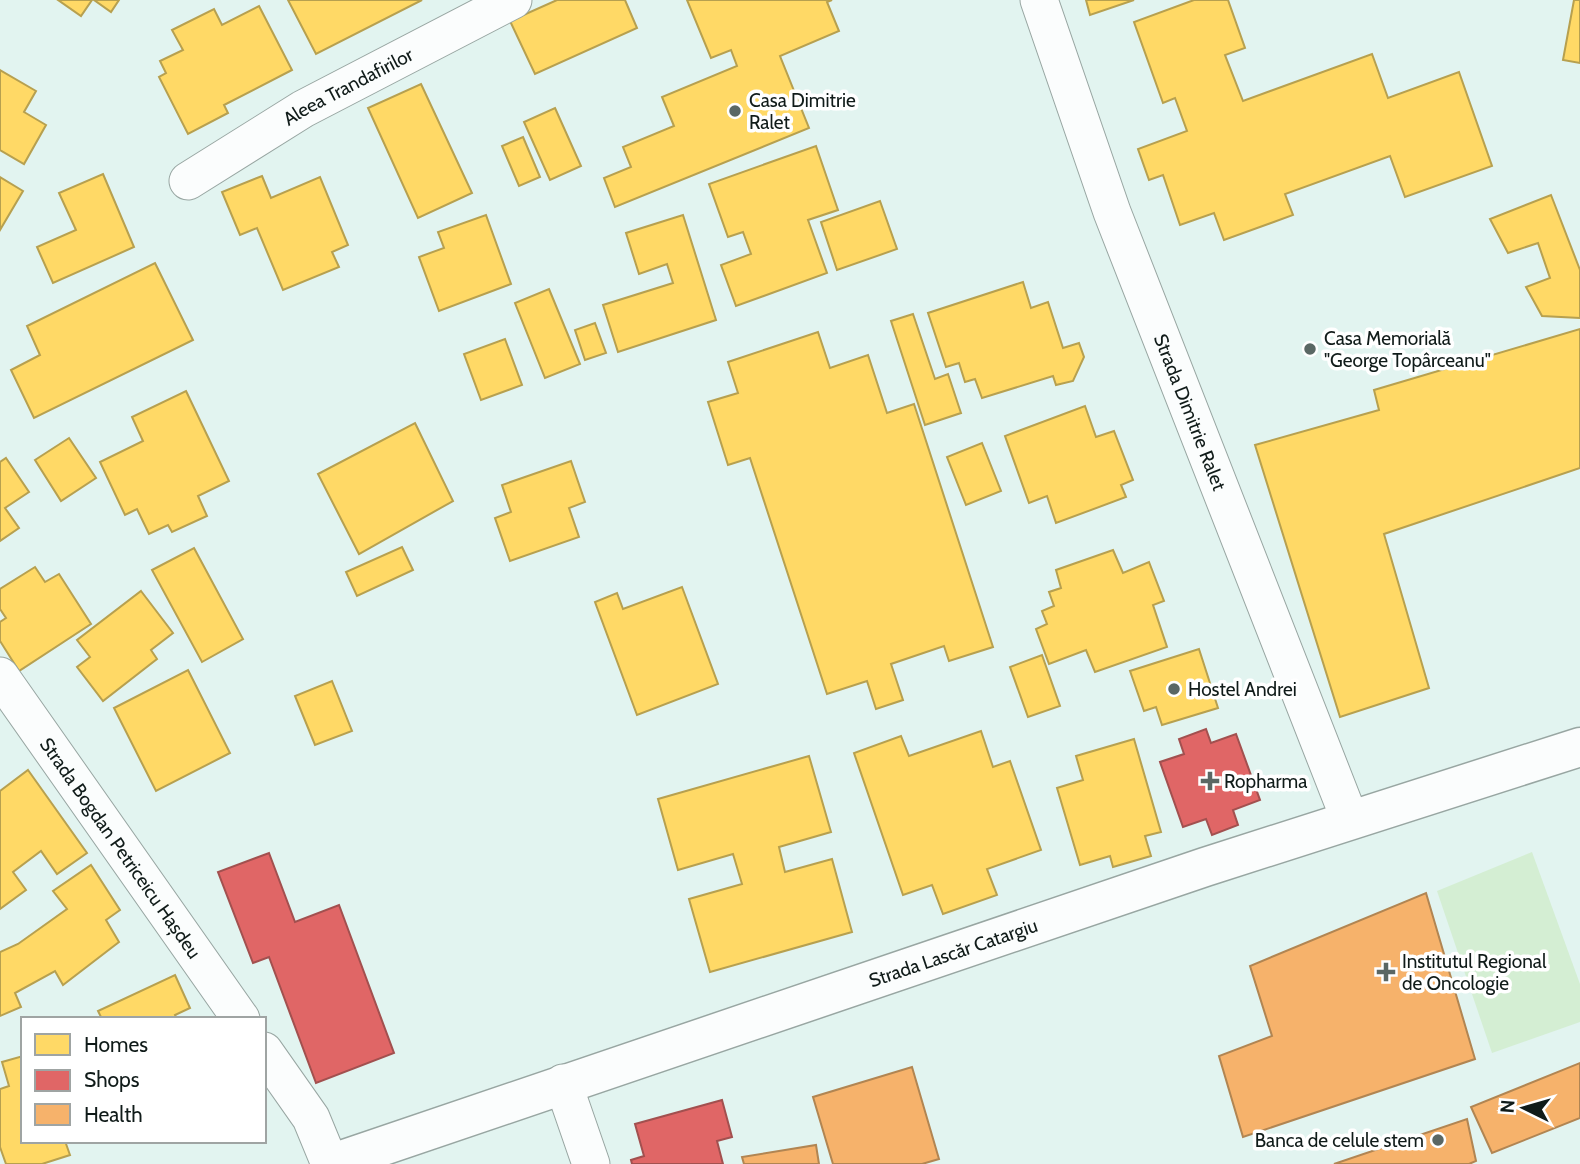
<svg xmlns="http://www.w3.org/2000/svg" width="1580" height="1164" font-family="Cabin,sans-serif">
<rect width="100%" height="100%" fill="#e2f4f0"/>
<polygon fill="#d4eed3" points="1532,852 1580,984 1580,1022 1492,1053 1437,891"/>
<g fill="#ffd966" stroke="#b7a04f" stroke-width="2">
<polygon points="58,0 92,0 81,16"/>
<polygon points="94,0 119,0 111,12"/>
<polygon points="288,0 422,0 316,54"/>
<polygon points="557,0 625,0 637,28 535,74 510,21"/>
<polygon points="687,0 832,0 827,2 839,31 780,56 809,128 615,207 604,178 631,167 623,147 674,126 662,97 737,66 731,50 711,58"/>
<polygon points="1086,0 1134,0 1090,15"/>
<polygon points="1194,0 1228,0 1245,48 1225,55 1243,101 1372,54 1388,98 1459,72 1492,166 1405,197 1390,156 1285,194 1293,215 1224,240 1214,213 1180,225 1163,175 1149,180 1138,149 1187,131 1175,98 1163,103 1134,22"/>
<polygon points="1574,0 1580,0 1580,63 1563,60"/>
<polygon points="259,6 292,70 224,105 228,113 188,134 159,77 166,73 160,61 183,50 172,30 214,9 222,25"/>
<polygon points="0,70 36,91 24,112 46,125 24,164 0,150"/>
<polygon points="421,84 472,193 418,218 368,108"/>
<polygon points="555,108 581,166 550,180 524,122"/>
<polygon points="523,137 540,177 519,186 502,146"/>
<polygon points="816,146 838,210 808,220 827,273 736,306 721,265 751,254 743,232 728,237 709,184"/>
<polygon points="103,174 134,247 53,283 37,247 76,230 59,193"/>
<polygon points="262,176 271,198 320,177 348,245 332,252 339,267 283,290 257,228 240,235 222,192"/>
<polygon points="0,177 23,191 0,230"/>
<polygon points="1551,195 1580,270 1580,318 1542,316 1526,287 1550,278 1538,243 1508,253 1490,219"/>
<polygon points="880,201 897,249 837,270 821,222"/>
<polygon points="486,215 511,284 439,311 419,257 444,248 438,232"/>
<polygon points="683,215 716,320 618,352 603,305 673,283 667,264 639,274 626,233"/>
<polygon points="155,263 193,340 34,418 11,370 40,355 27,326"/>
<polygon points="1023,282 1031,308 1048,302 1063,348 1079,343 1084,357 1073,381 1056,385 1053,376 982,398 975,379 965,382 959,363 946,367 928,313"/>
<polygon points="549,289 580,364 545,378 515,303"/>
<polygon points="913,314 935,379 948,374 961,413 925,425 891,321"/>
<polygon points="595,323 606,353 585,360 575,330"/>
<polygon points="1580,329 1580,468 1384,534 1429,688 1340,717 1255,445 1379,410 1374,390"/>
<polygon points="818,332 830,368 868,355 887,413 914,404 993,647 949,661 944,646 891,664 903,700 876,709 867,681 827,694 750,458 728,465 708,402 738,393 728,362"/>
<polygon points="505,339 522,385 481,400 464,354"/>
<polygon points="186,391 229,481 198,496 207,516 172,532 168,525 149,534 137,509 125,515 100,462 143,441 132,417"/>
<polygon points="1085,406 1096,437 1114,431 1133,480 1121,485 1126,497 1056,523 1047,496 1029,503 1005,436"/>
<polygon points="415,423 453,501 359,554 318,474"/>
<polygon points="69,438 96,478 61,501 35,460"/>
<polygon points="982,443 1001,491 966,505 947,457"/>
<polygon points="6,458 29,492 5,508 19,528 0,541 0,462"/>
<polygon points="571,461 585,502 569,508 579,537 510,561 495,518 511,512 502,485"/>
<polygon points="402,547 413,570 357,596 346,572"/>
<polygon points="194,548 243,639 202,662 152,570"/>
<polygon points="1113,550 1123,573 1149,562 1164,601 1153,605 1167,647 1095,672 1086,650 1049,664 1036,629 1047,624 1042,611 1054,606 1049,592 1061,588 1056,570"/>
<polygon points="35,567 45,582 59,574 91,624 19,671 0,641 0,622 6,618 0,609 0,589"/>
<polygon points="682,587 718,684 637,715 595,602 617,593 623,609"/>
<polygon points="141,591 173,633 151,650 157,659 103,701 77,667 90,657 77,640"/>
<polygon points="1199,649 1218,708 1162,725 1156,707 1144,711 1130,671"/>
<polygon points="1042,655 1060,706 1028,717 1010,667"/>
<polygon points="188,670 230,753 156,791 114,708"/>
<polygon points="332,681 352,731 315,745 295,696"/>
<polygon points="981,731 993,767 1010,761 1041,850 987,869 997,895 943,914 932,885 903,895 854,753 901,736 909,756"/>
<polygon points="1134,739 1161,832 1145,836 1151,856 1113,867 1110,856 1080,865 1057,788 1083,780 1076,756"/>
<polygon points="809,756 831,832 779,847 785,872 832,859 852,932 710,972 689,899 742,884 733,854 678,870 658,799"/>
<polygon points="28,770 87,853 57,874 41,851 13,872 26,890 0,909 0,791"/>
<polygon points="91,865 120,910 106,920 119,942 63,985 55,971 15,993 21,1007 0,1016 0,952 18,944 67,909 53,891"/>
<polygon points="175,975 190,1008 175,1015 177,1019 102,1019 98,1011"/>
<polygon points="23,1056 23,1141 65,1141 70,1155 42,1164 6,1164 0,1147 0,1089 9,1086 2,1062"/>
</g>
<g fill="#e06666" stroke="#a2504f" stroke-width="2">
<polygon points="1206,729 1211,743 1236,734 1260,800 1233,810 1238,825 1212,835 1206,819 1183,827 1160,762 1184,754 1179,739"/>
<polygon points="269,853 295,922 339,905 394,1053 316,1083 269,957 253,963 218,872"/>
<polygon points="722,1100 732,1137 717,1141 723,1164 632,1164 631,1160 644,1156 635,1124"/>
</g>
<g fill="#f6b26b" stroke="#b18552" stroke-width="2">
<polygon points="1426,893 1475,1059 1243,1137 1219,1056 1272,1036 1250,966"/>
<polygon points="1580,1063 1580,1118 1492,1153 1471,1107"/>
<polygon points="912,1067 939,1159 922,1164 833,1164 813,1097"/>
<polygon points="1467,1119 1476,1161 1469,1164 1334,1164"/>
<polygon points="816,1145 819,1164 744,1164 742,1157"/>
</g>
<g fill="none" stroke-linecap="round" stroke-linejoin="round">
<g stroke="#98a6a2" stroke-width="39">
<g id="minor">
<path id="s1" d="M1039 0 1112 212 1350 820"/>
<path id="s2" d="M188 181 303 109 513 0"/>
<path id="s3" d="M0 676 241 1019"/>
<polyline points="264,1051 311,1118 330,1164"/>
<polyline points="563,1083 591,1164"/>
</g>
</g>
<g stroke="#98a6a2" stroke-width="41">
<g id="tertiary">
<path id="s4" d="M330 1164 1205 867 1580 747"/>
</g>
</g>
<use href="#minor" stroke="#fbfdfd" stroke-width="37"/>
<use href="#tertiary" stroke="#fbfdfd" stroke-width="38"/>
</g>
<g fill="#5a6764" stroke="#fff" stroke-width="2.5">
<circle cx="735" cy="111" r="7"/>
<circle cx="1310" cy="349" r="7"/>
<circle cx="1174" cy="689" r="7"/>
<path d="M1206.5 770.5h7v7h7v7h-7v7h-7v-7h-7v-7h7z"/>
<path d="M1382.5 961.5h7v7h7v7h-7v7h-7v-7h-7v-7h7z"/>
<circle cx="1438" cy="1140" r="7"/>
</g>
<g text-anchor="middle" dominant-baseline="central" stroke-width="7" stroke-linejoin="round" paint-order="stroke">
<g font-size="19" fill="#101b19" stroke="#fff">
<text stroke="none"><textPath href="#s2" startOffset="186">Aleea Trandafirilor</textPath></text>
<text stroke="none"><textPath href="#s1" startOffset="439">Strada Dimitrie Ralet</textPath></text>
<text stroke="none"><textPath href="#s3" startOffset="210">Strada Bogdan Petriceicu Hașdeu</textPath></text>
<text stroke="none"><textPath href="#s4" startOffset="658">Strada Lascăr Catargiu</textPath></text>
</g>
<g font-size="19" fill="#101b19" stroke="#fff" text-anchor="start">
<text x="749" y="100">Casa Dimitrie<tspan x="749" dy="22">Ralet</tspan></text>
<text x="1324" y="338">Casa Memorială<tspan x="1324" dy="22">"George Topârceanu"</tspan></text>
<text x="1188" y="689">Hostel Andrei</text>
<text x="1224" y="781">Ropharma</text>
<text x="1402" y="961">Institutul Regional<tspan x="1402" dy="22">de Oncologie</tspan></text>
<text x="1424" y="1140" text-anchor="end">Banca de celule stem</text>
</g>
</g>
<rect x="21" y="1017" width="245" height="126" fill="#ffffff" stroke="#9fa4a3" stroke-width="2"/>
<rect x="35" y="1034" width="35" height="21" fill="#ffd966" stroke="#9fa4a3" stroke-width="2"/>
<text x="84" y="1052" font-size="21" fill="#101b19">Homes</text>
<rect x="35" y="1070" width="35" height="21" fill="#e06666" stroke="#9fa4a3" stroke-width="2"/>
<text x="84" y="1087" font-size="21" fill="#101b19">Shops</text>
<rect x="35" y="1104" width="35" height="21" fill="#f6b26b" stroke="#9fa4a3" stroke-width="2"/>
<text x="84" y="1122" font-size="21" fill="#101b19">Health</text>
<g transform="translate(1524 1108) rotate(275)" stroke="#ffffff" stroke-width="5" paint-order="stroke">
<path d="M0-5L12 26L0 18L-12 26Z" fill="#101b19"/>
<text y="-10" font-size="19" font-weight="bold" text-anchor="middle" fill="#101b19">N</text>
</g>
</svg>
